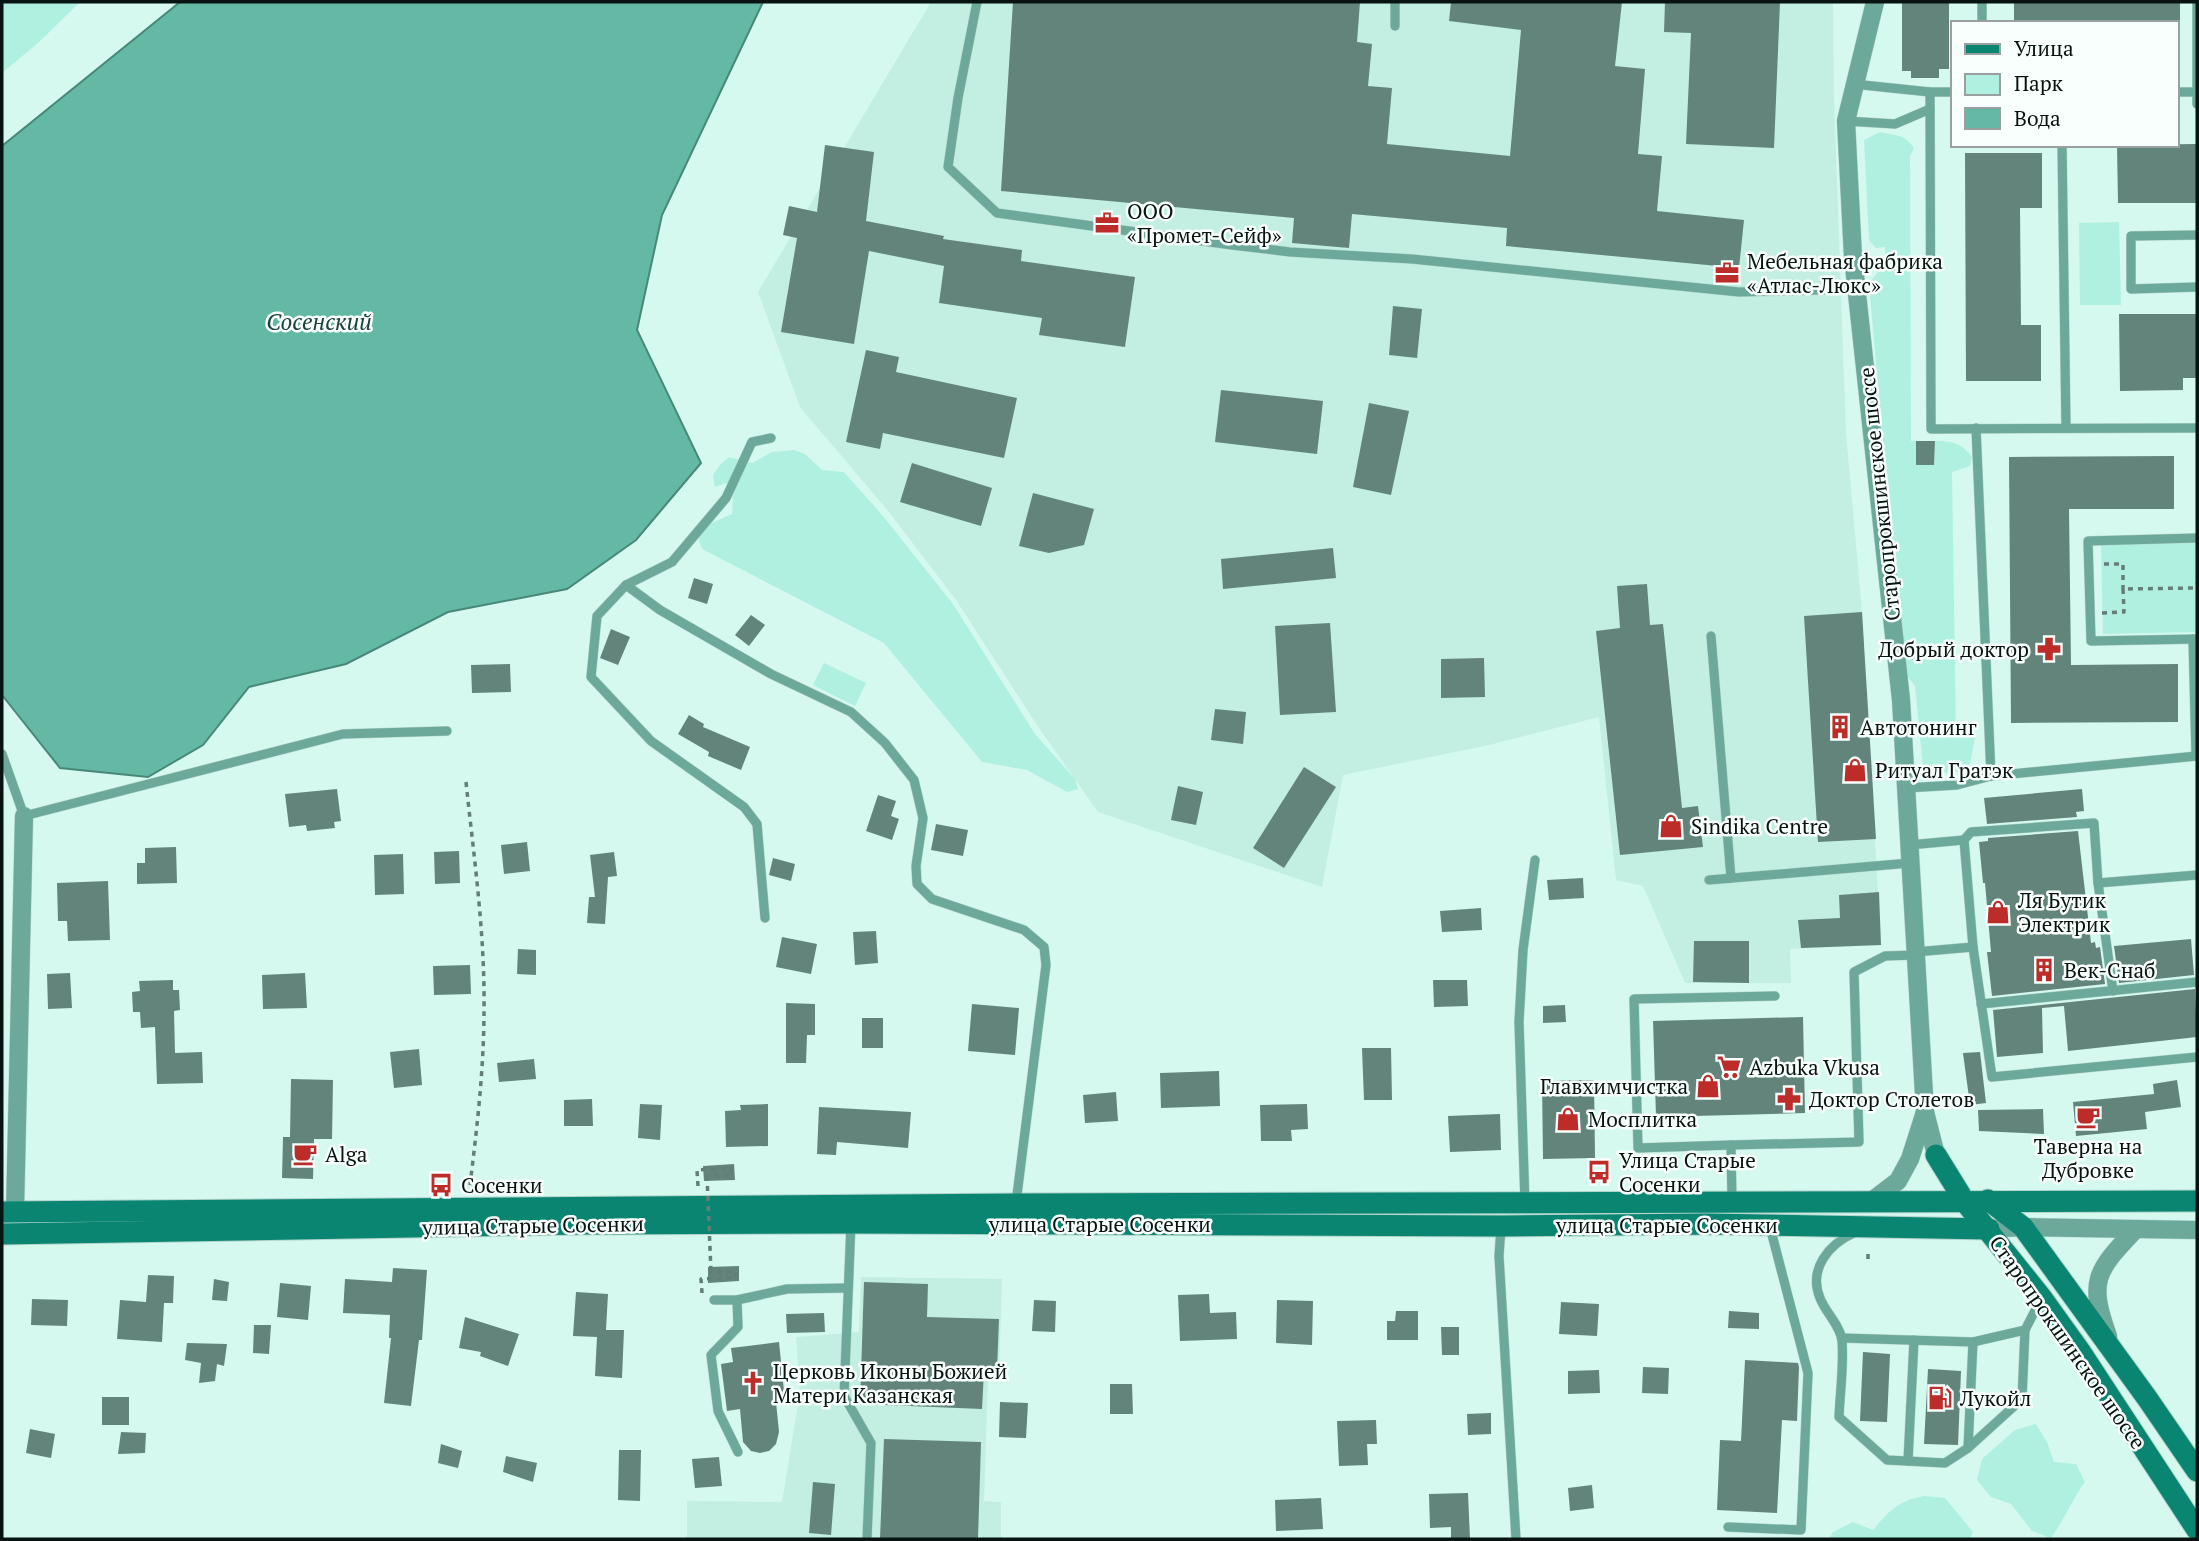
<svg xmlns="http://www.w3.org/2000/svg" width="2199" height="1541" font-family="'PT Serif',serif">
<rect width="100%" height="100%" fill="#d5f9ef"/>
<g fill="#c2efe2">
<polygon points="931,2 1833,2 1834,97 1846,433 1862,612 1881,945 1790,949 1791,983 1685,983 1643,886 1616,880 1599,717 1489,745 1343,775 1322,887 1098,812 1037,725 956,600 889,512 800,407 758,292"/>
<polygon points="861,1277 1002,1279 999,1374 988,1375 984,1501 1001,1502 1001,1539 687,1539 687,1501 782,1502 800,1392 796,1337 859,1332"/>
</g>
<g fill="#b0f0e0">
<polygon points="2,2 80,2 38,43 2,73"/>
<path d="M1880 132C1895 136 1904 133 1914 148L1910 156 1911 441H1916V464L1934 465 1935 441C1951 441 1961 442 1972 457L1970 466 1952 472 1956 733C1964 729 1971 729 1975 738L1970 764C1953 777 1942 773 1923 767L1915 686 1903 671 1869 283 1878 272H1885V247L1876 248 1869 240 1864 140Z"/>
<polygon points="2119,222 2121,305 2080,305 2079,223"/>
<polygon points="794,450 805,454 822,470 844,472 883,516 953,604 1035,734 1075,779 1078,789 1067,792 1027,770 982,762 884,643 702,549 698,537 702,527 732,514 733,492 726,483 715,487 713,475 720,465 729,457 752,463 772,452"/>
<polygon points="2197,543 2197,632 2103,634 2101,545"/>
<polygon points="824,663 866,683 855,706 813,685"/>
<path d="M2036 1424 2047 1442 2054 1462 2076 1464 2085 1482C2072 1500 2064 1520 2051 1538L2032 1531 2011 1504 1991 1497 1977 1480 1982 1459 2015 1430Z"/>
<path d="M1924 1496 1945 1498 1973 1532 1970 1539H1829L1833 1532 1853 1522 1873 1530C1890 1510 1898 1501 1924 1496Z"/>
</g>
<polygon fill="#64b9a5" stroke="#488879" stroke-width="2" points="180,2 763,2 662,215 637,330 701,463 636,540 567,589 448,612 346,664 249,687 203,745 148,777 60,768 2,695 2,146"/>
<g fill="#63847b">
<polygon points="1013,2 1360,2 1357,42 1372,44 1368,86 1392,88 1387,144 1510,156 1521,30 1449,21 1451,2 1622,2 1615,66 1645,69 1638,154 1662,156 1657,211 1744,220 1739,268 1506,246 1507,228 1352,214 1349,248 1292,243 1294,218 1001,191"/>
<polygon points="1665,2 1780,2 1774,148 1686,144 1691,33 1664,32"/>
<polygon points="1902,2 1949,2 1949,69 1939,69 1939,78 1911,78 1911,71 1902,71"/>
<rect x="2014" y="2" width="166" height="21"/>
<polygon points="2197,144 2197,203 2118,203 2117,145"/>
<polygon points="825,145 874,152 866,221 944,236 943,239 1022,250 1021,261 1135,277 1125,347 1039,335 1042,318 939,303 944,266 869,251 854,344 781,332 797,238 783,235 789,206 817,212"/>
<polygon points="1965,153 2042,153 2042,208 2020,208 2021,325 2041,325 2041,381 1966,381"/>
<polygon points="1393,306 1422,309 1417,358 1389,355"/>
<polygon points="2119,314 2197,314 2197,378 2183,378 2183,390 2120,391"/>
<polygon points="866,350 899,357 896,372 1017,398 1004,458 883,433 880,449 846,442"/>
<polygon points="1221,390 1323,401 1317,454 1215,442"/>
<polygon points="1369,403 1409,411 1391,495 1353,487"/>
<polygon points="1916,441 1935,441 1934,465 1916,465"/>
<polygon points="2174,456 2174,509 2069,509 2071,665 2178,664 2178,722 2011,723 2009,457"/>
<polygon points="912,463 992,488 981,526 900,502"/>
<polygon points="1033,493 1094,509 1084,545 1049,553 1019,546"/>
<polygon points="1333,548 1336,578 1223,589 1221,559"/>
<polygon points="694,578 713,584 707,604 688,598"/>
<polygon points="1647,584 1650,625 1663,624 1682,808 1698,806 1703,847 1620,855 1596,631 1620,628 1617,586"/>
<polygon points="1862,612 1876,839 1818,842 1804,616"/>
<polygon points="751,615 765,625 749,646 735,635"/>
<polygon points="1330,623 1336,712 1280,715 1275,626"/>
<polygon points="611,629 630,637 618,665 600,658"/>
<polygon points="1484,658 1485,697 1441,698 1441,659"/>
<polygon points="510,664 511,692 472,693 471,665"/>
<polygon points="1215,709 1246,712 1243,744 1211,740"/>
<polygon points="689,715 704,724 703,727 750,747 741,770 708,756 709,752 678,734"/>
<polygon points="1304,767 1336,787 1284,868 1253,848"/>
<polygon points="1178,786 1203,792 1196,825 1171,820"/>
<polygon points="337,789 341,821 334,822 335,828 307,831 306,825 289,827 285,794"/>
<polygon points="2082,789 2084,811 2076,812 2077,817 1987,824 1984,798"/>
<polygon points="878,795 896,801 891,816 899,819 892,840 866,831"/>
<polygon points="936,824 968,830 963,856 931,850"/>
<polygon points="2078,831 2091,943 2095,942 2096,948 2100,947 2105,984 1992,996 1987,952 1991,952 1985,883 1983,883 1979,842 1988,841 1988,838"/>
<polygon points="527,842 530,871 504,874 501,845"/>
<polygon points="176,847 177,883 137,884 137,863 145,863 145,848"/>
<polygon points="459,851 460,883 435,884 434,852"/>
<polygon points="614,852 617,876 608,877 605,924 587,923 589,897 595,897 590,855"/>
<polygon points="403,854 404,894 375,895 374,855"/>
<polygon points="773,858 795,864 791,881 769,875"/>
<polygon points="1583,878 1584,898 1549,900 1547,880"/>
<polygon points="108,881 110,940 68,941 67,921 58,921 57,883"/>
<polygon points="1879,892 1881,945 1801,948 1798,920 1840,918 1839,895"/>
<polygon points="1481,908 1482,930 1442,932 1440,911"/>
<polygon points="876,931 878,963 855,965 853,932"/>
<polygon points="782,937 817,944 811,974 776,967"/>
<polygon points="2191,939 2194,975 2119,983 2114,946"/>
<polygon points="1694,941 1749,941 1749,983 1693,982"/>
<polygon points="518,949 536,950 536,975 517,974"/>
<polygon points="470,965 471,994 434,995 433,966"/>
<polygon points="70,973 72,1008 48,1009 47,974"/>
<polygon points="305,973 307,1008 263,1009 262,975"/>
<polygon points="173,980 173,990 179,990 180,1010 174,1011 175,1053 202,1052 203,1083 157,1084 155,1027 141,1028 140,1012 133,1012 132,992 140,991 139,981"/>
<polygon points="1433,980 1467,980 1468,1006 1434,1007"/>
<polygon points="2195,989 2197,1037 2068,1051 2064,1006 2042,1008 2043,1053 1997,1057 1993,1010"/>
<polygon points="786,1003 815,1004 815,1035 807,1035 806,1063 786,1063"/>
<polygon points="972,1004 1019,1008 1015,1055 968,1051"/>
<polygon points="1565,1005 1566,1022 1543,1023 1543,1006"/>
<polygon points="1803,1017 1805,1113 1656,1117 1653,1021"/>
<rect x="862" y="1018" width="21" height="30"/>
<polygon points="1362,1048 1391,1048 1392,1100 1364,1100"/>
<polygon points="419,1049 422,1085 394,1088 390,1052"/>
<polygon points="1980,1052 1986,1103 1970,1105 1963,1053"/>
<polygon points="534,1059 536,1079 499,1082 497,1063"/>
<polygon points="1219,1071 1220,1106 1161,1108 1160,1073"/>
<polygon points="291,1079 333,1080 332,1139 314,1139 313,1179 282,1178 283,1137 290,1137"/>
<polygon points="1594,1080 1595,1158 1543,1159 1542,1081"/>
<polygon points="2177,1080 2181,1107 2145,1112 2147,1129 2076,1136 2073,1102 2154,1094 2153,1084"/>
<polygon points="1116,1092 1118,1121 1085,1123 1083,1095"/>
<polygon points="592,1099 593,1126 564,1126 564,1100"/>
<polygon points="640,1104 662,1105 660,1140 638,1138"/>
<polygon points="768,1104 768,1146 726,1147 725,1111 741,1110 740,1105"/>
<polygon points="1307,1104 1308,1129 1291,1130 1292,1141 1261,1141 1260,1105"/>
<polygon points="819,1107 911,1112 908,1148 837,1142 836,1155 817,1154"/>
<polygon points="2043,1109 2044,1134 1979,1131 1978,1110"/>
<polygon points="1500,1114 1501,1150 1450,1152 1448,1116"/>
<polygon points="734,1164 735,1180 704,1181 703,1166"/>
<polygon points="739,1266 739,1281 708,1283 708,1267"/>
<polygon points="393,1268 427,1270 422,1340 419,1340 411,1406 384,1403 391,1338 389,1338 390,1315 343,1313 345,1279 392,1282"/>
<polygon points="148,1275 174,1276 173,1303 164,1303 162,1342 117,1339 120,1300 146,1302"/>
<polygon points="214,1279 229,1282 227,1301 212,1300"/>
<polygon points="864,1282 928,1284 927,1317 999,1319 997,1371 984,1371 982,1409 860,1404"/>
<polygon points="280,1283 311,1286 308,1320 277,1317"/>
<polygon points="576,1292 608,1294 606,1330 624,1330 622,1378 595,1376 597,1337 573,1336"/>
<polygon points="1209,1294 1210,1313 1236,1312 1237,1339 1180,1341 1178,1295"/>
<polygon points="32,1299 68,1300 67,1326 31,1325"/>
<polygon points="1034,1300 1056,1301 1055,1332 1032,1331"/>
<polygon points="1277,1300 1313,1301 1312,1345 1276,1343"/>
<polygon points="1561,1302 1599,1304 1597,1336 1559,1334"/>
<polygon points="1396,1311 1418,1311 1418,1340 1387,1340 1387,1321 1395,1321"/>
<polygon points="1729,1311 1759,1313 1759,1329 1728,1328"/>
<polygon points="824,1313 825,1332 787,1333 786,1314"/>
<polygon points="465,1317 519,1334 508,1366 480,1356 481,1352 459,1348"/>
<polygon points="254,1325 271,1325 269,1354 253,1353"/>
<polygon points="1441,1327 1459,1327 1459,1355 1442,1355"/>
<polygon points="779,1342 785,1401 776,1402 779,1432 776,1444 769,1451 760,1453 751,1451 743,1442 740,1409 727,1411 721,1364 733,1362 731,1348"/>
<polygon points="187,1343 227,1344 224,1366 217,1364 215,1381 199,1383 201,1363 185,1360"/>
<polygon points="1863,1352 1890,1354 1887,1422 1860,1421"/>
<polygon points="1745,1360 1798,1363 1799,1367 1797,1421 1782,1420 1777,1513 1717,1510 1720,1440 1741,1441"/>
<polygon points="1643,1367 1669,1368 1668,1394 1642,1393"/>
<polygon points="1928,1369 1961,1371 1958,1445 1924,1444"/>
<polygon points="1599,1370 1600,1393 1568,1394 1568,1371"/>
<polygon points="1110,1384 1132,1384 1133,1414 1110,1414"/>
<rect x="102" y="1397" width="27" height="28"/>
<polygon points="1000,1402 1028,1403 1026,1438 999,1437"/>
<polygon points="1491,1413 1491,1434 1468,1435 1467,1414"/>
<polygon points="1376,1420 1377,1444 1367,1444 1368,1465 1339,1466 1337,1421"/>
<polygon points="30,1429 55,1434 51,1458 26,1453"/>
<polygon points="121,1432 146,1433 145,1453 118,1454"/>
<polygon points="884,1439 981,1442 978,1539 880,1539"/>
<polygon points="441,1444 462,1451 458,1468 438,1463"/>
<polygon points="619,1450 641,1450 640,1501 618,1500"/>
<polygon points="506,1456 537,1463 533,1482 503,1472"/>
<polygon points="719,1457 722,1486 695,1488 692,1459"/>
<polygon points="813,1482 835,1484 831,1535 809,1533"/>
<polygon points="1592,1485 1594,1508 1570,1511 1568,1488"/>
<polygon points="1468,1493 1470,1539 1451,1539 1451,1527 1430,1528 1429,1494"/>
<polygon points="1321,1498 1323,1529 1276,1531 1275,1500"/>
</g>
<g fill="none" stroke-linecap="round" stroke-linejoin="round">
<g stroke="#b4d4cb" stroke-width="10">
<g id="lane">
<polyline points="977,2 958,98 948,167 997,213 1232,245 1290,252 1412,259 1739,292 1857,289"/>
<polyline points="1982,2 1982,23"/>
<polyline points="2197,2 2197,104"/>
<polyline points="1395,26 1395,2"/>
<polyline points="1853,84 1930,92 1952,92"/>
<polyline points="1930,92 1931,429 2197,428"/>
<polyline points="2176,92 2197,92"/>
<polyline points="1846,121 1895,124 1930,109"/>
<polyline points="2062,145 2066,428"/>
<polyline points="2197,235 2131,236 2131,289 2197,287"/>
<polyline points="1976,428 1991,776 2197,756"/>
<polyline points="2197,538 2088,541 2091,641 2197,639"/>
<polyline points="626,585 660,610 771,674 851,712 885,743 914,780 923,818 916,866 917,884 932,899 1024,930 1044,947 1046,965 1016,1203"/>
<polyline points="1711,636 1731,878"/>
<polyline points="2193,639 2196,756"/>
<polyline points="2,754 24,816 343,734 447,731"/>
<polyline points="1906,788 1957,785 1991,776"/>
<polyline points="1964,840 1971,832 2094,823 2098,883 2113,991"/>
<polyline points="1909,845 1964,840 1973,947 1992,1077 2197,1057"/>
<polyline points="1709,880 1910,863"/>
<polyline points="2098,883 2197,875"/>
<polyline points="765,918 757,824 744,807 651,741 591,677 597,616 626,585 672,562 726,498 752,442 771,438"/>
<polyline points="1915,952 1973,947"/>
<polyline points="1981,1004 2197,982"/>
<polyline points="1731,1145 1859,1142 1854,972 1885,956 1915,955"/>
<polyline points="1732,1201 1731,1145 1638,1148 1634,999 1775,996"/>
<polyline points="1525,1203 1519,1022 1523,950 1535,860"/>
<polyline points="851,1223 844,1396 871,1443 867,1539"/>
<polyline points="1501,1227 1499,1256 1516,1539"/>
<path d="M1854 1233C1829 1244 1808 1269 1820 1298 1825 1312 1841 1326 1842 1341 1844 1366 1840 1392 1839 1417L1887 1460 1945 1463 1968 1448 1973 1342"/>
<polyline points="714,1300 737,1300 787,1289 848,1288"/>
<polyline points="737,1300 738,1327 711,1355 718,1411 738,1452"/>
<polyline points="1842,1338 1973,1342 2025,1330 2041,1299"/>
<polyline points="1968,1448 2022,1399 2025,1330"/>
<polyline points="1908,1461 1914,1340"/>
<polyline points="1728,1527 1801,1530 1808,1373 1770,1227"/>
</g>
</g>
<g stroke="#b4d4cb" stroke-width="19">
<g id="street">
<polyline points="1875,2 1846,121 1853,257 1901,700 1925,1112 1936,1155"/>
<polyline points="1869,1203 1898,1181 1910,1159 1925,1112"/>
<polyline points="15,1212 24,816"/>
<polyline points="1989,1229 2023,1227 2197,1230"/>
<path d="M2108 1336C2088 1281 2096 1271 2134 1231"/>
</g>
</g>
<g stroke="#b4d4cb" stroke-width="23">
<g id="secondary">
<polyline points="1936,1155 1965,1202 2042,1298 2080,1351 2197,1530"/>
<polyline points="1988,1200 2023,1227 2147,1398 2197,1471"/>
<polyline points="2,1212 1016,1204 2197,1201"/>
<polyline points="2,1234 584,1224 851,1223 1501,1226 1707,1224 1989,1229"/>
</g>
</g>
<g stroke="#657d77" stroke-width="3.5" stroke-dasharray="5 5" stroke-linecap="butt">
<polyline points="2104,564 2123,564 2123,589"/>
<polyline points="2102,613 2124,612 2123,589 2193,588 2197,584"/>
<path d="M466 782C474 858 485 934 484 1010 484 1068 477 1128 470 1185"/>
<polyline points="698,1186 697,1170 731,1168 732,1175 707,1176"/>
<polyline points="1868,1259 1868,1254"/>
<polyline points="702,1293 701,1279 736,1278 736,1271 711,1272"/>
</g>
<use href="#lane" stroke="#6da99a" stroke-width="9"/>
<use href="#street" stroke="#6da99a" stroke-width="18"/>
<use href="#secondary" stroke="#0a8571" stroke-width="21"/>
<polyline stroke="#657d77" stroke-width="3.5" stroke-dasharray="5 5" stroke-linecap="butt" points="707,1176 711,1272"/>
</g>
<defs>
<g id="office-bare" transform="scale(1.89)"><path d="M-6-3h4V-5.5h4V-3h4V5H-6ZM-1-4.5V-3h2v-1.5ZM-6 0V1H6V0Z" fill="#bc2d2a" stroke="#f8fffd" stroke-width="2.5" paint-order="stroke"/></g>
<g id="pharmacy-bare" transform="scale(1.89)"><path d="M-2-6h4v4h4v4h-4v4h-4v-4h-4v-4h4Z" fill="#bc2d2a" stroke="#f8fffd" stroke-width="2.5" paint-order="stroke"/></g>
<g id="building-bare" transform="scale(1.89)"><path d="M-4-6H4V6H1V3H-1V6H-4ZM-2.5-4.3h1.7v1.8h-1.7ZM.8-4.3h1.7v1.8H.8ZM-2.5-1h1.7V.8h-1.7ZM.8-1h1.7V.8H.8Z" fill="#bc2d2a" stroke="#f8fffd" stroke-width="2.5" paint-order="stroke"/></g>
<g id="shop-bare" transform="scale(1.89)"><path d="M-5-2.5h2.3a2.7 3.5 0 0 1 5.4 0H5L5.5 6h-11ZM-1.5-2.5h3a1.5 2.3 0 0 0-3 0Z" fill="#bc2d2a" stroke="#f8fffd" stroke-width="2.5" paint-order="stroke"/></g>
<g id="supermarket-bare" transform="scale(1.89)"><path d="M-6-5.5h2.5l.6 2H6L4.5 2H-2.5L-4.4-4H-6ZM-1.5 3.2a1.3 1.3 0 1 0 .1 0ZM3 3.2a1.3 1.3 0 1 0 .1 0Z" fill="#bc2d2a" stroke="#f8fffd" stroke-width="2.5" paint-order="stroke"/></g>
<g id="cafe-bare" transform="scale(1.89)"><path d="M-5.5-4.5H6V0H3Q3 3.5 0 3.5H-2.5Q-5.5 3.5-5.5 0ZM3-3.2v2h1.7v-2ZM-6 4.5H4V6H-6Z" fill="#bc2d2a" stroke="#f8fffd" stroke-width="2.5" paint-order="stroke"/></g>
<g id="bus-bare" transform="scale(1.89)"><path d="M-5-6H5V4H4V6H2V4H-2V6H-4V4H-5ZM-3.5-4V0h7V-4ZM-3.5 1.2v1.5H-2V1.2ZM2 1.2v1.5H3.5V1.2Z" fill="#bc2d2a" stroke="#f8fffd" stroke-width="2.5" paint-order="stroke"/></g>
<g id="church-bare" transform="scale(1.89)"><path d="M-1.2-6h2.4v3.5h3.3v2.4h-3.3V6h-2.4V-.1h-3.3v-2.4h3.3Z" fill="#bc2d2a" stroke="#f8fffd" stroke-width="2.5" paint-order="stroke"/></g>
<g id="fuel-bare" transform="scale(1.89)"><path d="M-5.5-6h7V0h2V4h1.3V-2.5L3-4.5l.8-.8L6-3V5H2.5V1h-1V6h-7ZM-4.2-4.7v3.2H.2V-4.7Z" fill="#bc2d2a" stroke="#f8fffd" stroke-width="2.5" paint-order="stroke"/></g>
</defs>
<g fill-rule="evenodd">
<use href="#office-bare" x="1107" y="223"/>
<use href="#office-bare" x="1727" y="273"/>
<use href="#pharmacy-bare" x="2049" y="649"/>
<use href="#building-bare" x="1840" y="727"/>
<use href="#shop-bare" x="1855" y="770"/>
<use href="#shop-bare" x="1671" y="826"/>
<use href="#shop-bare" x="1998" y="912"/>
<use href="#building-bare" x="2044" y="970"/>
<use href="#supermarket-bare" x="1729" y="1067"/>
<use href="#shop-bare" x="1708" y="1086"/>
<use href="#pharmacy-bare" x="1789" y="1099"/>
<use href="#cafe-bare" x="2088" y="1117"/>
<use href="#shop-bare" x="1568" y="1119"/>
<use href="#cafe-bare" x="305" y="1154"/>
<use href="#bus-bare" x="1599" y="1172"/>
<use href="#bus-bare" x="441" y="1185"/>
<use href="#church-bare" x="753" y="1383"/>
<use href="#fuel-bare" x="1940" y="1398"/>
</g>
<g text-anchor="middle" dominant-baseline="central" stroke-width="5" stroke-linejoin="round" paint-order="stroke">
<g font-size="21" fill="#071411" stroke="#f8fffd" text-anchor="start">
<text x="1127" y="211">ООО<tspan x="1127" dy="24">«Промет-Сейф»</tspan></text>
<text x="1747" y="261">Мебельная фабрика<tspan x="1747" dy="24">«Атлас-Люкс»</tspan></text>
<text x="2029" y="649" text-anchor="end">Добрый доктор</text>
<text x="1860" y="727">Автотонинг</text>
<text x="1875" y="770">Ритуал Гратэк</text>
<text x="1691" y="826">Sindika Centre</text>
<text x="2018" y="900">Ля Бутик<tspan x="2018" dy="24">Электрик</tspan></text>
<text x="2064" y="970">Век-Снаб</text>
<text x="1749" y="1067">Azbuka Vkusa</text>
<text x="1688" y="1086" text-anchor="end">Главхимчистка</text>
<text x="1809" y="1099">Доктор Столетов</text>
<text x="1588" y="1119">Мосплитка</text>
<text x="2088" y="1146" text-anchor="middle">Таверна на<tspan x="2088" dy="24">Дубровке</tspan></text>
<text x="325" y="1154">Alga</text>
<text x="1619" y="1160">Улица Старые<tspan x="1619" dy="24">Сосенки</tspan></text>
<text x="461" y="1185">Сосенки</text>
<text x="773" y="1371">Церковь Иконы Божией<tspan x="773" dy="24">Матери Казанская</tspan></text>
<text x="1960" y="1398">Лукойл</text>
</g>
<g font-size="21" fill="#071411" stroke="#f8fffd">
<text transform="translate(1879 494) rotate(-96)">Старопрокшинское шоссе</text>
<text x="1100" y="1224">улица Старые Сосенки</text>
<text transform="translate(533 1225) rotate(-1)">улица Старые Сосенки</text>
<text x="1667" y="1225">улица Старые Сосенки</text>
<text transform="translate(2068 1342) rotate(55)">Старопрокшинское шоссе</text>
</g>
<g font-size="23" font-style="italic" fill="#1c433a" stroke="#f8fffd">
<text x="319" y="321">Сосенский</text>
</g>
</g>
<rect width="2199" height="1541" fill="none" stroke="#071411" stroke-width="7"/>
<rect x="1951" y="21" width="228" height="126" fill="#f8fffd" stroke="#98a19f" stroke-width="2"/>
<rect x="1965" y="44" width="35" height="10" fill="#0a8571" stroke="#98a19f" stroke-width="2"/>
<text x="2014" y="56" font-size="21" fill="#071411">Улица</text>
<rect x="1965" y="74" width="35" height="21" fill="#b0f0e0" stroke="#98a19f" stroke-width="2"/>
<text x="2014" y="91" font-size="21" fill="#071411">Парк</text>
<rect x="1965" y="108" width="35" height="21" fill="#64b9a5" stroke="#98a19f" stroke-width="2"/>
<text x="2014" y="126" font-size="21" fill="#071411">Вода</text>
</svg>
